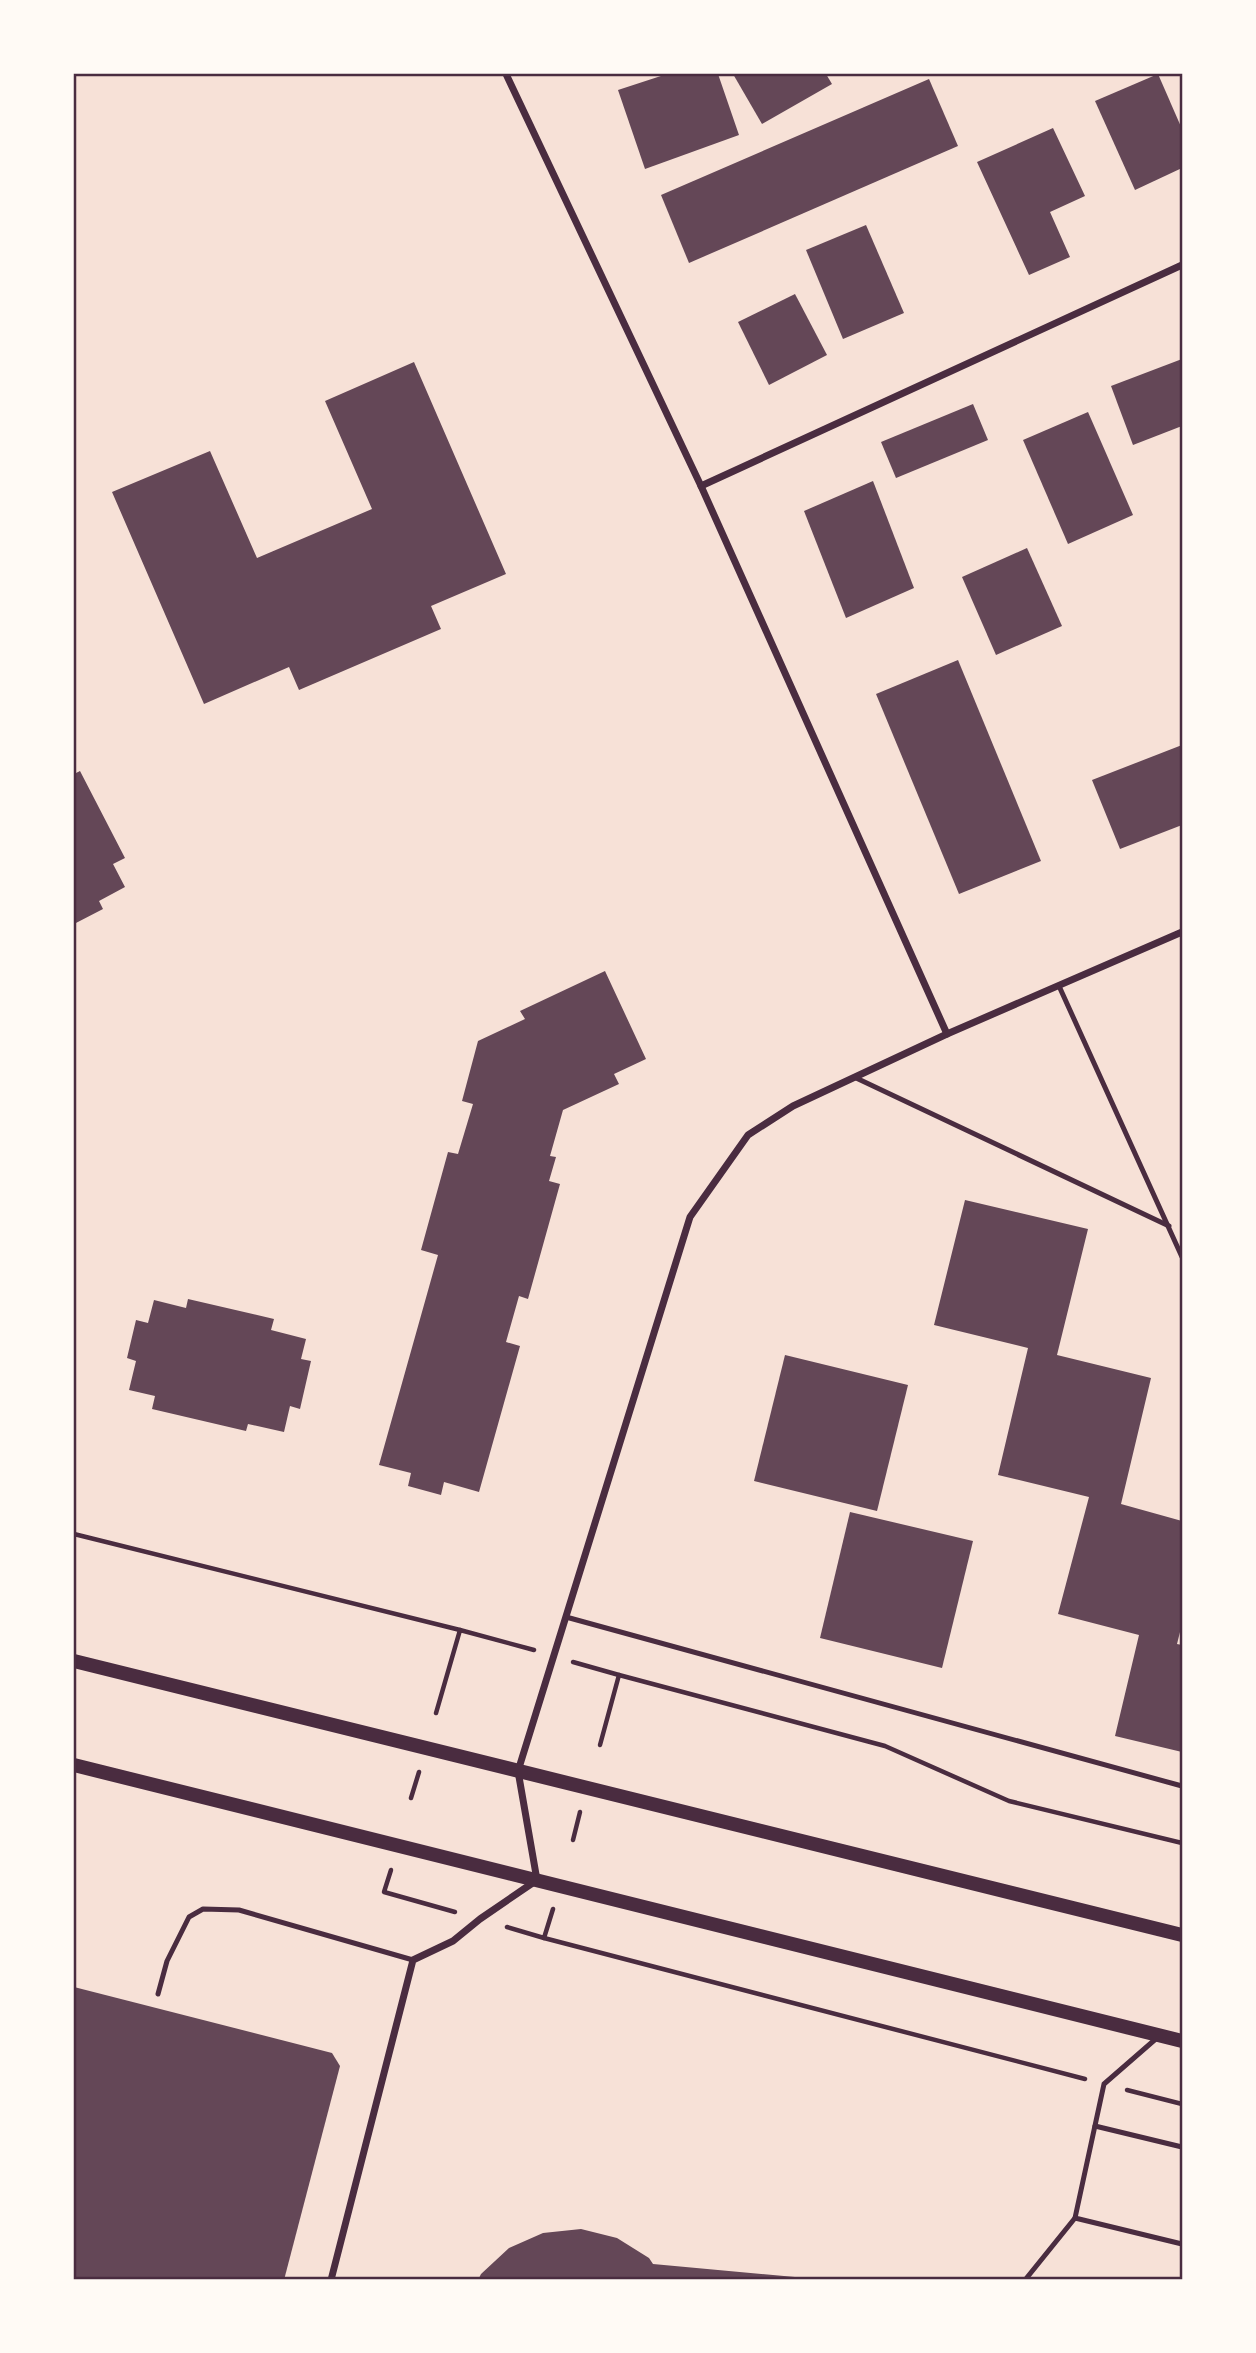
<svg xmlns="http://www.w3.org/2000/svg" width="1256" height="2353" font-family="'Work Sans',sans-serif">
<rect width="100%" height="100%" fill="#f7e1d7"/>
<g fill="#644757">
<polygon points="667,74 718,74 739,135 645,169 618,90"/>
<polygon points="733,74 826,74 832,84 762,124"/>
<polygon points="1158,74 1182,129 1182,168 1135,190 1095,101"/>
<polygon points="929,79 958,146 689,263 661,195"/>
<polygon points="1053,128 1085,196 1050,212 1070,257 1029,275 977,162"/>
<polygon points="866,225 904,313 843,339 806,250"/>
<polygon points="795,294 827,355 769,385 738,322"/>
<polygon points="1182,359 1182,426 1133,445 1111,386"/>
<polygon points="414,362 506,574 431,606 441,629 299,690 289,667 204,704 112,492 210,451 257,558 372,509 325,401"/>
<polygon points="973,404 988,440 896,478 881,442"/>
<polygon points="1088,412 1133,515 1068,544 1023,440"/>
<polygon points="873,481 914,588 846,618 804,511"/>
<polygon points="1027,548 1062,626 996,655 962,577"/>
<polygon points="958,660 1041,861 959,894 876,694"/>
<polygon points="1182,745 1182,825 1120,849 1092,780"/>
<polygon points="80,771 125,858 113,864 125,887 99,901 103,909 74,924 74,774"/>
<polygon points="605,971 646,1059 614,1074 619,1084 563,1110 550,1156 556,1157 549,1181 560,1184 528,1299 519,1296 506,1342 520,1346 479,1492 444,1482 441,1495 408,1486 411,1473 379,1465 438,1255 421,1250 448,1152 458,1154 473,1104 462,1101 478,1041 525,1019 520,1011"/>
<polygon points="965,1200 1088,1229 1057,1355 1151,1378 1121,1504 1182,1521 1182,1624 1177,1644 1182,1645 1182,1752 1115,1736 1139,1635 1058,1614 1089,1497 998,1475 1028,1348 934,1325"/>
<polygon points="188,1299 274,1319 271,1330 306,1339 301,1359 311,1361 300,1409 290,1406 284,1432 248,1424 246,1431 152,1409 155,1396 129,1390 136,1361 127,1358 136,1320 148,1323 154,1300 186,1308"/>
<polygon points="785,1355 908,1385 877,1511 754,1481"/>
<polygon points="850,1512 973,1541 942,1668 820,1638"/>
<polygon points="74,1987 332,2053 340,2066 284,2280 74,2280"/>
<polygon points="581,2229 617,2238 649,2258 653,2264 806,2278 806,2280 478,2280 481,2274 509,2248 543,2233"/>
</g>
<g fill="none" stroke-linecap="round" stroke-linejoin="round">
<g stroke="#4a2c40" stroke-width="4.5">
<polyline points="74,1534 460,1630"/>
<polyline points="573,1662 619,1675 600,1745"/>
<polyline points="619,1675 885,1746 1009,1801 1182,1843"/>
<polyline points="436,1713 460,1630 534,1650"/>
<polyline points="411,1798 419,1772"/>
<polyline points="573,1840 580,1812"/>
<polyline points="391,1870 384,1892 455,1912"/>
<polyline points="507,1927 544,1938 553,1909"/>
<polyline points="544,1938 1085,2079"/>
<polyline points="1127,2090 1182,2104"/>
</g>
<g stroke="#4a2c40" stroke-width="5">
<polyline points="1059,986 1182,1257"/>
<polyline points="854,1077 1169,1226"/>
<polyline points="566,1617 1182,1786"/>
<polyline points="158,1994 167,1961 189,1917 203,1909 239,1910 413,1960"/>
<polyline points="1158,2037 1104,2084 1075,2218 1182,2244"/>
<polyline points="1095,2126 1182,2147"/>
<polyline points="1025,2280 1075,2218"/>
</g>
<g stroke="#4a2c40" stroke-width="7">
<polyline points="506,74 701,486 947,1034"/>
<polyline points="701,486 1182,265"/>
<polyline points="331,2280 413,1960 453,1941 480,1919 537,1880 518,1771 690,1217 748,1135 793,1106 947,1034 1182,932"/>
</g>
<g stroke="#4a2c40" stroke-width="14">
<polyline points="74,1661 1182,1935"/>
<polyline points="74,1765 1182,2041"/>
</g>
</g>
<rect width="1256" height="2353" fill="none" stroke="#fffaf5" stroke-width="150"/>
<rect x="75" y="75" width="1106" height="2203" fill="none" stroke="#4a2c40" stroke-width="2.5"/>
</svg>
